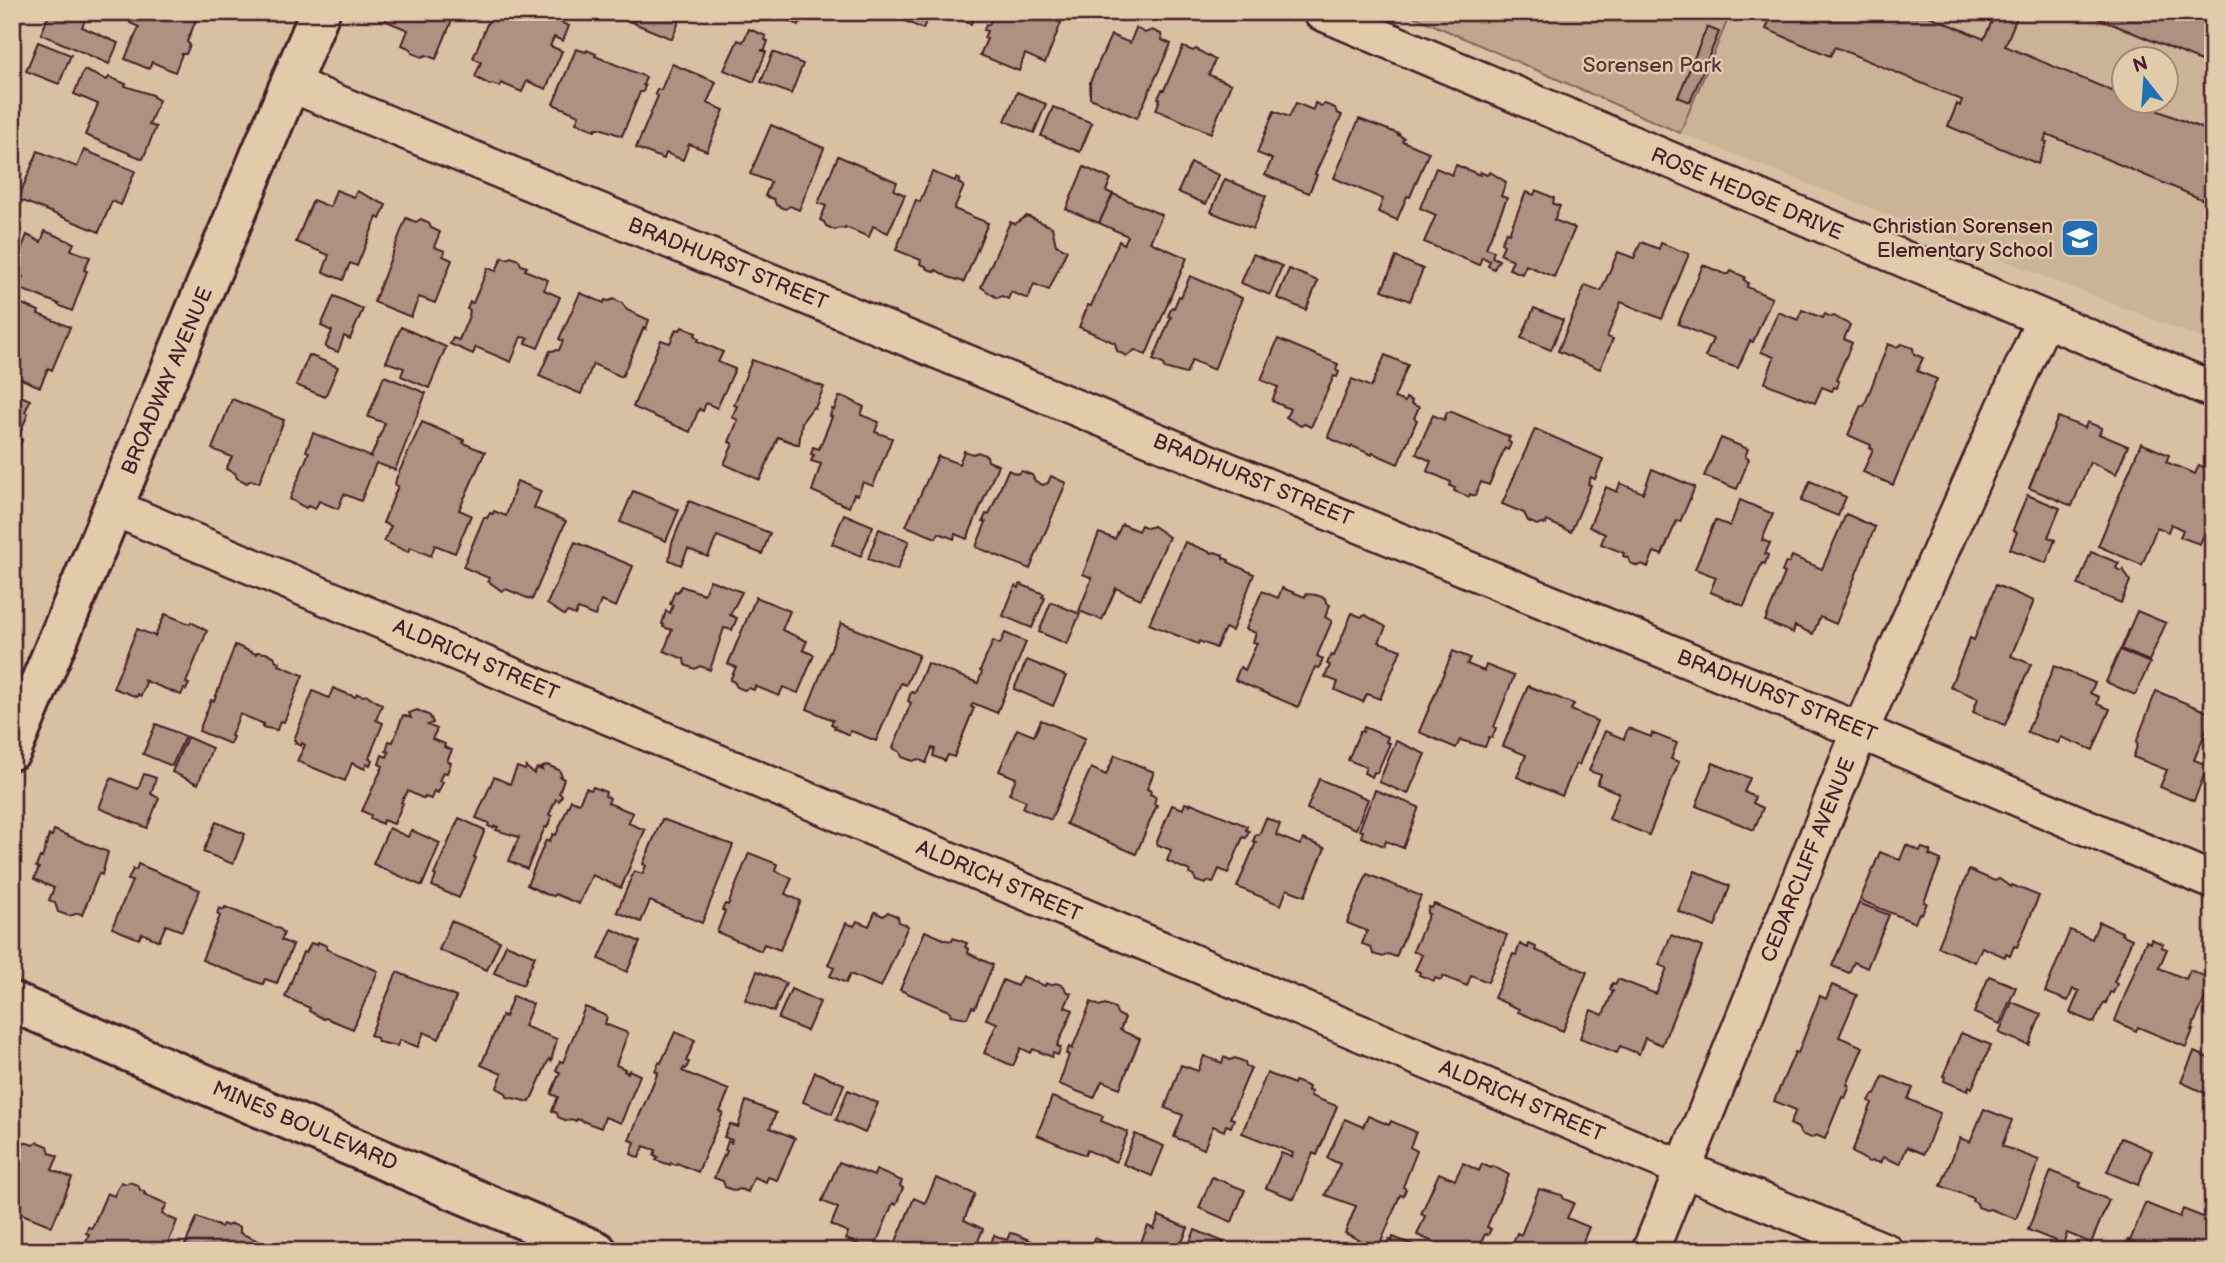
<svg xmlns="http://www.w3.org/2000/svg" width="2225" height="1263" font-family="'Balsamiq Sans',sans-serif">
<rect width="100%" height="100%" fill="#d8c1a2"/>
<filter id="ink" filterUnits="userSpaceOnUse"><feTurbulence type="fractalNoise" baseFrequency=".0143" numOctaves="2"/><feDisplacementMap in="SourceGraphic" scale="14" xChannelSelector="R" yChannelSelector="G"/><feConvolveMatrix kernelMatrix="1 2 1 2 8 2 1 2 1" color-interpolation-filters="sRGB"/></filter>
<g filter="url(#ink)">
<path fill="#cbb398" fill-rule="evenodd" d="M1731 12H2213V343L1680 133ZM2124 60H2166V102H2124Z"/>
<polygon fill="#c0a68e" stroke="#85625c" stroke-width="2" points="1404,12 1731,12 1680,133"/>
<g fill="#ae9180" stroke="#4a1f2b" stroke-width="2">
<polygon points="50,12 64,12 85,20 82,27 118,43 109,64 41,34"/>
<polygon points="135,12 178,12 196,20 187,42 190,45 186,54 182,54 175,72 152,62 149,69 125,59 139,27 130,23"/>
<polygon points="389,12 459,12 458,15 455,13 436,59 426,55 422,57 412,53 411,49 402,45 408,30 386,21"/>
<polygon points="492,12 564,13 560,22 569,26 563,41 554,37 550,46 562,51 546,89 527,81 522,92 501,83 500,87 492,84 490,85 475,77 481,62 473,58"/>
<polygon points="612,12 683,12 672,39 624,19 624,17"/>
<polygon points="784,12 805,12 799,25 782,18"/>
<polygon points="898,12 930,12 923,29 896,17"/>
<polygon points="944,12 976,12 971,24"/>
<polygon points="994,12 1046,12 1045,15 1061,23 1045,63 1025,54 1019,71 980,55 987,39 984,38 987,31 984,30 986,24 989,25"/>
<polygon points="1773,12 1920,12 1984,39 1996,12 2019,12 2005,46 2124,96 2124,102 2137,102 2213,133 2213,204 2047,134 2044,141 2047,142 2038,164 1948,126 1957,104 1960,106 1962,100 1835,47 1830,56 1766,29"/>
<polygon points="2083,12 2213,12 2213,66"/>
<polygon points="1707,27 1719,32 1690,102 1678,97"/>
<polygon points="1136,28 1145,33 1152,30 1161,34 1162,40 1171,44 1137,118 1090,98 1090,82 1111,35 1130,43"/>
<polygon points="749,29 766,36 765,40 768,41 765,50 761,50 766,52 754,82 724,70 738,40 743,42"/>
<polygon points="38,42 71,55 59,84 26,71"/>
<polygon points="1183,47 1193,51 1196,49 1215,60 1209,75 1231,84 1211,133 1156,110 1160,99 1158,98 1162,90 1164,90"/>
<polygon points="576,49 586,52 587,50 596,54 595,56 646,77 643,85 645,86 643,92 640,92 622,136 600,128 596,128 595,130 576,123 579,115 553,104"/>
<polygon points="773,52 803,64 791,94 761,82"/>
<polygon points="672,64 716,82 707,103 724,110 707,151 689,144 683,160 666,153 664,159 636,148 658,96 655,94 657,89 661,90"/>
<polygon points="84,70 107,80 109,77 126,84 125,86 153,95 153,97 159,100 149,125 156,127 143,159 85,135 98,104 74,94"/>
<polygon points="1017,92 1046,104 1034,133 1005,121"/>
<polygon points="1296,103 1313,110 1315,103 1321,106 1325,104 1335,108 1337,113 1342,115 1315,174 1317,175 1309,193 1265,175 1272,159 1257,153 1274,111 1289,117"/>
<polygon points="1053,107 1092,123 1080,152 1041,136"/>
<polygon points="1359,119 1399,134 1398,135 1404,138 1402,141 1429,152 1410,197 1407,196 1397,220 1378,212 1383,199 1334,178"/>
<polygon points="771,125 824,148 799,210 790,206 785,209 776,205 774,199 765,196 771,182 750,174"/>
<polygon points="84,150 135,171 121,205 112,201 99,232 18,199 38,151 77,167"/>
<polygon points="838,156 897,182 894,190 905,195 888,233 873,226 869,237 845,227 845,229 840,228 835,230 826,226 824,222 820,220 826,206 818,203"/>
<polygon points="1191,163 1219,175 1206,204 1178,192"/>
<polygon points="1456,165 1480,175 1480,172 1487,175 1490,172 1506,182 1501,196 1507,198 1486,248 1494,251 1492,257 1499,260 1494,269 1488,266 1490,261 1482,257 1479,265 1424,242 1436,215 1420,208 1436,168 1452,175"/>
<polygon points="1084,167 1111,179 1106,191 1113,194 1099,223 1066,209"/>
<polygon points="12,168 22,172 12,196"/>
<polygon points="932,172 955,181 956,178 960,180 958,183 964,186 954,209 988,223 964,282 948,277 936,270 935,272 926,268 926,266 920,264 921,260 896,250 916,200 920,202"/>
<polygon points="1225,179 1266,196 1253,229 1211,212"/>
<polygon points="336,190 354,197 357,191 386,205 380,219 377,217 357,266 350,263 343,280 323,272 329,255 296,242 313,200 330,207"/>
<polygon points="1536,190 1554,198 1553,204 1560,206 1554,220 1575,228 1554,277 1526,265 1522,274 1509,269 1513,260 1500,254 1504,245 1501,243 1506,232 1509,233 1526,192 1534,195"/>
<polygon points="1113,194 1162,215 1150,242 1187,258 1146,355 1135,350 1127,356 1117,351 1115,343 1079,327 1088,305 1091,306 1119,241 1124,244 1128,236 1099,223"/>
<polygon points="1027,216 1052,227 1056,245 1067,250 1049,290 1034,284 1028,299 1011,292 1008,299 1002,296 997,298 981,287 1010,222 1015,224"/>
<polygon points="406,218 416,222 421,219 429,223 431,228 440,232 434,247 445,251 443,256 452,260 435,303 419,297 411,317 374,302"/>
<polygon points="45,231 74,243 71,250 90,257 84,270 87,271 72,311 58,305 59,304 18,288 23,277 12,272 27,235 41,242"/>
<polygon points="1641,242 1659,249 1661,243 1689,254 1662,319 1621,302 1607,337 1613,339 1600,369 1558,351 1585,285 1601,291 1618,252 1634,258"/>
<polygon points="1253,254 1282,266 1270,295 1241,283"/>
<polygon points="502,257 507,259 511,257 519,260 521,265 527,267 525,270 548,280 544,290 560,297 538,348 526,343 528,338 521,337 511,362 476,347 473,354 450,344 453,338 459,340 469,316 470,310 467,309 470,302 473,303 488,268 496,271"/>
<polygon points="1396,257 1423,269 1410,301 1382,290"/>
<polygon points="1703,265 1725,274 1729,274 1731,271 1745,277 1744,280 1748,283 1747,287 1772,298 1753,342 1750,341 1738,368 1705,357 1713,339 1678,324"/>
<polygon points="1289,269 1318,281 1306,310 1277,298"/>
<polygon points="1190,276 1242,298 1214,370 1192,360 1186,374 1164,368 1163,364 1153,360 1171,317 1168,316 1172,307 1174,308 1179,296 1181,297"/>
<polygon points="580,293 604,303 605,300 609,301 614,299 622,303 627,310 649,320 646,329 644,327 622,377 593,364 581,394 539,376 550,351 559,350 563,341 559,339"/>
<polygon points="334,296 363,309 350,339 344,336 338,352 325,347 332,331 321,326"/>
<polygon points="12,300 39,311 38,314 70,327 52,370 48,368 40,387 12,375"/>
<polygon points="1534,308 1563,320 1551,350 1521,338"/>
<polygon points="1802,310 1823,318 1825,314 1831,317 1834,316 1850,325 1844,339 1852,343 1836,380 1839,381 1837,388 1834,387 1832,391 1822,387 1815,403 1765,383 1774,357 1761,352 1778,312 1798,320"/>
<polygon points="401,327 446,347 429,388 401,376 404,368 386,362"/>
<polygon points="682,327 696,333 695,335 699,339 698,341 723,352 718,362 735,369 717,408 706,403 703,411 699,409 690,432 633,407 661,340 670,343 676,329 680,330"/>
<polygon points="1278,339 1338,364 1336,370 1339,372 1337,377 1334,376 1311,427 1304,424 1301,426 1286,417 1290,409 1272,401 1278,387 1261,380"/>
<polygon points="1888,344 1896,347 1902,344 1913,348 1914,354 1923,358 1917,371 1937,379 1893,485 1863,472 1873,449 1870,448 1871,445 1848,435 1861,405 1864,406"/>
<polygon points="309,355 338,367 325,397 296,385"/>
<polygon points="1385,355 1408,365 1394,398 1405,402 1406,398 1412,401 1411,404 1419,407 1414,418 1417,420 1398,464 1373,453 1372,455 1352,446 1351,448 1329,438 1328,436 1352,379 1371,387"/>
<polygon points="752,360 824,387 815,408 813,407 802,422 799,445 778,437 760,480 724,464 733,444 729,442 738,420 732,417 737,406 734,405"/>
<polygon points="384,376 426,393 395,470 376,463 361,501 344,494 338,509 319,501 315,509 308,506 306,508 290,499 309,452 306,451 313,433 371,457 385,423 368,417"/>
<polygon points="12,392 30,400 25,412 28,414 18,438 22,440 12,464"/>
<polygon points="839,397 847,398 864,407 861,415 879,422 875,432 892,438 873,486 863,482 858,495 854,494 849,507 812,491 821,464 811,461 814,455 811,454 813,447 819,449 832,417 830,416 832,409 834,410"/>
<polygon points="232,399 284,420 259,483 251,480 247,483 237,478 235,473 226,469 232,457 212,449"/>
<polygon points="1447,412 1452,412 1510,437 1508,441 1511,443 1508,450 1505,448 1489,485 1481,482 1475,496 1470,494 1469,497 1454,491 1455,488 1450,486 1451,482 1427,471 1431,461 1416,454 1433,415 1444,420"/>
<polygon points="2058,417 2085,428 2087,422 2102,428 2099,434 2128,446 2116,474 2090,462 2072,506 2029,488"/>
<polygon points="422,422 464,440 463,443 485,452 459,510 471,515 455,553 435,545 431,556 410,547 408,552 384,541 391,526 383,523 398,486 395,485 396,479"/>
<polygon points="1535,429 1603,459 1595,479 1591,477 1588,484 1591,485 1571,532 1547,521 1546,524 1541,523 1537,525 1528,521 1524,513 1502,504"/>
<polygon points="1721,438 1748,449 1745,457 1749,459 1737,489 1704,476"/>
<polygon points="2141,443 2169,455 2166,462 2195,474 2199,465 2213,471 2213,503 2210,509 2213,510 2213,513 2200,544 2180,537 2183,530 2171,524 2168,532 2157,527 2142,565 2098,546"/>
<polygon points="964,451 973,454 978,452 987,456 988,461 998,465 967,539 955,534 954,539 939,533 936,538 906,526 938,456 959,464"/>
<polygon points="1652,469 1695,487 1680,522 1677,520 1662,555 1654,552 1648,567 1642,564 1638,566 1630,563 1628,558 1623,556 1624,553 1601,544 1605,534 1589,527 1606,487 1617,492 1620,483 1643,493"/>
<polygon points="1008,470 1017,474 1022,471 1032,475 1035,481 1043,485 1048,483 1051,476 1066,483 1030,569 976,547 986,522 983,521 986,514 989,515"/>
<polygon points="517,481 541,491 534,508 566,521 532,600 506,589 502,591 488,581 489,578 463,567 484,517 487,518 490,513 493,514 494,511 506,516"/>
<polygon points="1810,481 1846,497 1838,516 1801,501"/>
<polygon points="633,491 679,510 666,541 620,522"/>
<polygon points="2027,495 2060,508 2048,537 2055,540 2046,563 2010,549 2017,532 2013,530"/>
<polygon points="1740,500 1773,514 1762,540 1770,543 1765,554 1768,555 1765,564 1762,563 1744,606 1710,592 1716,577 1695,569 1715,520 1730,526"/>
<polygon points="689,501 770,533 762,554 717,536 708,557 688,549 681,565 669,560 672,543"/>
<polygon points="844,514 873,526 861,556 832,544"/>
<polygon points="1846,514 1875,527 1836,624 1820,617 1813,634 1795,626 1793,633 1765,621 1785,573 1782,572 1786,562 1789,563 1792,556 1822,569"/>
<polygon points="1122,524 1138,531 1141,525 1148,528 1153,526 1169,537 1141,599 1116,588 1102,620 1079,611 1092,578 1083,574 1099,533 1115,539"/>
<polygon points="879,529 909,541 897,570 868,559"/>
<polygon points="575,542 633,566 616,607 601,601 595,616 578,609 575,615 568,612 564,615 547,604"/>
<polygon points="1185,542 1212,553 1215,552 1223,555 1223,558 1229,560 1228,562 1254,574 1232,631 1225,628 1216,648 1199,641 1198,644 1149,624"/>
<polygon points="2091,552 2119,563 2116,568 2120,571 2123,569 2130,581 2121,603 2078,585"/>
<polygon points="710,580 742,592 730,615 737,618 732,630 724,628 710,670 700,666 695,669 685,665 684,659 664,651 672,630 663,627 664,625 662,624 666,611 670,613 673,605 670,604 675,591 678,592 681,586 704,594"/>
<polygon points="1020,584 1044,594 1042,597 1045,598 1032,628 1003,616 1015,586 1019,588"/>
<polygon points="1996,585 2034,601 2011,656 2031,664 2005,725 1973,712 1978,698 1950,687 1970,638 1974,640"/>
<polygon points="1282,588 1305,597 1306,594 1316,595 1325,598 1326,602 1330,605 1325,617 1332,621 1317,656 1323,659 1319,668 1315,667 1298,707 1235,680 1240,667 1245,670 1257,643 1253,642 1256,633 1246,629 1262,591 1278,598"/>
<polygon points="756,597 790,611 782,630 807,641 803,650 814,655 798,693 783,687 779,696 755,686 754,690 749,688 744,690 737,687 734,682 730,680 736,667 728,664"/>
<polygon points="1051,602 1080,614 1067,644 1039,632"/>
<polygon points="2137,611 2166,623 2149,661 2121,649"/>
<polygon points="1352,613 1361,617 1365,615 1386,627 1379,642 1401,650 1380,699 1367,694 1363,702 1335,690 1338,682 1325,677 1330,665 1327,664 1331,655 1334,656"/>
<polygon points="165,614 190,624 191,622 207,631 186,683 189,684 186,690 184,689 181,695 143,680 146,682 141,696 138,694 137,697 113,688 137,629 155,636"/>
<polygon points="841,623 919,655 906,685 901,683 876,741 854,732 850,731 849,735 834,728 835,726 831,724 833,720 807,709"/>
<polygon points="1005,633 1026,642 997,713 973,703 971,707 974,708 954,757 948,755 945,761 933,756 935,749 932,748 926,763 918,759 913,761 902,757 900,752 893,748 911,703 908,701 911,692 915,693 927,663 978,683 982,672 980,671 993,641 1000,644"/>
<polygon points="235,645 256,654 257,652 266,653 274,656 276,661 280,662 279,665 303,675 284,722 280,721 277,730 262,727 264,724 240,714 231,736 233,737 230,744 199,731 211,700 214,701"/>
<polygon points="2120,650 2150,663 2135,695 2106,682"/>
<polygon points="1453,651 1470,658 1467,664 1484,671 1486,665 1514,676 1494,727 1496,728 1492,738 1489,737 1485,747 1460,740 1456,748 1419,732"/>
<polygon points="1027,660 1066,676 1053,706 1014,689"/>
<polygon points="2054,666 2095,683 2090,693 2099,697 2097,704 2110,709 2093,750 2061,737 2058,743 2027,732"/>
<polygon points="1528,686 1574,704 1571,710 1597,721 1579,765 1576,764 1562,796 1517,777 1526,755 1503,746"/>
<polygon points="333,688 355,697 357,694 363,696 367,695 382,705 376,720 383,723 369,758 372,760 370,765 366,764 365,769 352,763 345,781 297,761 305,745 302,743 301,746 295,743 296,741 294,740 313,691 329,698"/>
<polygon points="2156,691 2213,714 2194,760 2208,765 2194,801 2160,787 2167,770 2133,757 2138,744 2136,743"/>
<polygon points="417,710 430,716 433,723 428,725 437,729 432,739 445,744 444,747 452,750 447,761 451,763 447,773 443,772 439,781 443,782 438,793 434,791 431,799 425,797 424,799 408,791 401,802 403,803 394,824 383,820 382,824 370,818 371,815 362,811 383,766 379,764 382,755 387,757 389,752 386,751 389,741 393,742 403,715 411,718 409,713"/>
<polygon points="1041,720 1085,738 1051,820 1023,808 1026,801 1009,794 1016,778 999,771 1017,729 1034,736"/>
<polygon points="156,724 185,736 172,766 143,754"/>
<polygon points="1364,727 1388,737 1386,742 1390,743 1377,773 1374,772 1372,777 1364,773 1366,767 1348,760 1360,731 1363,732"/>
<polygon points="1628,728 1651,737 1652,733 1677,743 1671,759 1679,762 1649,835 1609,819 1619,793 1597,784 1601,775 1589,771 1605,731 1624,739"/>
<polygon points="187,737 212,748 198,784 172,772"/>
<polygon points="1396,741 1425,754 1408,794 1379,782"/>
<polygon points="1115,755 1154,772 1147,789 1151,791 1150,794 1156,797 1154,804 1157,805 1136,854 1066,824 1091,768 1106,775"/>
<polygon points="1713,763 1750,778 1744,792 1755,797 1753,803 1763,808 1754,830 1696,806"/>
<polygon points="547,765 559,770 562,776 560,777 564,779 559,793 562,795 559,801 556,799 549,815 552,816 547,828 545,827 527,869 509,861 519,837 496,830 498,827 495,826 493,828 488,826 489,823 476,818 494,777 510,784 517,767 525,770 526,767 534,774 537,768 542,770 541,768"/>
<polygon points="144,774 156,778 151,794 159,798 147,828 99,808 111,778 138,789"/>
<polygon points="1319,779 1368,799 1356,829 1307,809"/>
<polygon points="2213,783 2213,808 2205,805"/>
<polygon points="593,787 606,792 605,796 610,798 608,803 633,813 628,823 645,830 621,888 592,875 579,904 555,894 554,896 545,894 527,885 546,840 549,842 553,834 556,835 571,800 579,803 586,788 591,790"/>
<polygon points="1375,790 1419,807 1403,848 1386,841 1384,846 1361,837 1363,831 1359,830"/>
<polygon points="1185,803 1190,805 1191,803 1247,826 1246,830 1249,831 1246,838 1243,837 1228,873 1219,869 1213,883 1209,881 1205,884 1196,881 1194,876 1189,874 1190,871 1167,861 1171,850 1156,844 1172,805 1183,809"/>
<polygon points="459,818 485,830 474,857 476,858 459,898 432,886 436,876 434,875"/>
<polygon points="1266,818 1280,824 1276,835 1300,845 1303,839 1325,848 1305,896 1287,889 1281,905 1237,887 1256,842 1253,841 1256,834 1259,835"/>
<polygon points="662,819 733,845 702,923 650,901 641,922 617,912 634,871 642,874 646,866 643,864"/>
<polygon points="216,822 245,834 233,864 203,852"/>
<polygon points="389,828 408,837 411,830 440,843 422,886 373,864"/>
<polygon points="54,830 108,852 102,875 99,873 82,915 79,913 69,916 58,912 55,903 49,900 54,888 34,879 39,868 36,867 40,857 42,858 49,835 52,836"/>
<polygon points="1906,845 1920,851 1922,848 1931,851 1929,855 1941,860 1924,902 1927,903 1922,914 1919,913 1915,923 1860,900 1880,852 1900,860"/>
<polygon points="749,853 777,864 775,871 792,878 785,894 801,901 780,950 764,944 761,951 717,932 725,911 722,910 725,904 728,905"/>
<polygon points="138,864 200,890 182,931 166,925 159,941 142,933 139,939 112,928 132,881 128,880 133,869 136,870"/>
<polygon points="1969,870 1995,881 1999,879 2011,887 2012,885 2039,896 2017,947 2014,946 2010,956 2006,954 2005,957 1982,947 1975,962 1938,947"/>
<polygon points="1695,871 1730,886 1715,927 1678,911"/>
<polygon points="1367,874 1421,896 1396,957 1388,954 1383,957 1373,954 1371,947 1362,944 1367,931 1347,923"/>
<polygon points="1859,903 1889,915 1867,968 1854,962 1849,973 1832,966"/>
<polygon points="1434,904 1507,935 1488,982 1471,975 1467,986 1443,976 1441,980 1435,978 1434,981 1419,975 1420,972 1415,970 1422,955 1413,951 1429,914 1427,913 1429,907 1432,908"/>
<polygon points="225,907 280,929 284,933 281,940 293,945 277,983 265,979 263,984 259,983 202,960 220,916 217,914 219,908 224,910"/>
<polygon points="875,912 883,916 888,912 898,917 899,922 908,926 881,987 850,974 846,983 830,976 834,968 828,965 846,923 854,926 857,921 869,926"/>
<polygon points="451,921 500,941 487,970 439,950"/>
<polygon points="2099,922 2122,932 2121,934 2132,939 2114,982 2117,984 2113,993 2110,992 2106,1003 2104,1002 2094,1023 2070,1013 2079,991 2073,989 2068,1001 2045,992 2070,930 2092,939"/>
<polygon points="612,929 640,942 627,972 599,959"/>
<polygon points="925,931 946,940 952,941 953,938 967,943 965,947 969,949 968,953 993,965 975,1008 972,1007 967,1018 950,1015 951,1012 900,990"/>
<polygon points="1671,935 1702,947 1662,1045 1645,1038 1639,1054 1620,1046 1617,1053 1580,1038 1591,1010 1603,1015 1613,991 1610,990 1612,983 1615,984 1618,979 1656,994 1667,968 1659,965"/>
<polygon points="2151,939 2163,944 2161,947 2167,949 2159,968 2186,979 2190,970 2213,980 2191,1030 2193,1030 2186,1047 2138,1027 2136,1031 2115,1021 2146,941 2150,943"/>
<polygon points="318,942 327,946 326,949 378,971 353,1029 326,1018 324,1019 309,1011 310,1008 285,997 303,952 306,953 311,943 317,945"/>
<polygon points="506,944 535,956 523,985 494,973"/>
<polygon points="1520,944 1528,948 1529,944 1536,947 1535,950 1587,972 1563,1031 1518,1012 1519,1009 1494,998 1513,954 1516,955"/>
<polygon points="757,971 786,983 774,1012 745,1000"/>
<polygon points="397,972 456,997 439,1039 424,1032 418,1047 400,1040 397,1046 378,1042 377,1038 370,1035"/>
<polygon points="1022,976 1045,986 1046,983 1051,985 1056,983 1064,986 1066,991 1071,993 1065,1007 1073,1010 1057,1046 1061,1047 1058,1055 1053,1053 1052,1057 1033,1049 1031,1053 1021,1048 1013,1066 984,1053 997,1023 986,1019 1003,980 1017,986"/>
<polygon points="1989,976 2016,987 2000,1024 1974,1013"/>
<polygon points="1832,985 1857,995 1839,1037 1863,1047 1847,1085 1850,1086 1845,1098 1842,1097 1825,1139 1816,1135 1811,1138 1801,1134 1798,1128 1790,1124 1796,1110 1774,1101 1795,1052 1798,1053 1820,996 1826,999"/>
<polygon points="791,989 820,1002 807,1031 778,1019"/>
<polygon points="513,996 533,1004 524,1026 557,1039 551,1061 549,1059 530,1102 507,1097 506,1093 497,1088 502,1074 481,1065 502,1015 505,1017"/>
<polygon points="1091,1002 1100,1006 1105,1004 1115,1008 1117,1014 1125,1018 1120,1030 1140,1039 1120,1088 1102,1081 1094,1098 1059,1084 1069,1055 1066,1054 1069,1047 1072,1049"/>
<polygon points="2012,1002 2041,1014 2029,1045 1999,1033"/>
<polygon points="585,1007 607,1016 605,1024 628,1033 616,1065 625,1069 624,1071 628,1073 629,1070 640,1075 621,1123 605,1117 601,1128 577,1119 576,1121 571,1119 567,1121 558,1117 557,1113 552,1111 558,1097 551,1094 560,1072 556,1071 560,1061 563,1062"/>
<polygon points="675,1032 695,1040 686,1061 689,1062 686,1069 684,1068 682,1071 729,1090 720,1112 723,1113 698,1172 677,1163 676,1165 671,1163 670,1165 656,1160 658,1157 654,1155 656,1150 644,1146 639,1158 631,1154 635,1142 629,1140 658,1072 655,1071 659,1062 661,1063"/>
<polygon points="1961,1033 1991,1045 1972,1088 1969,1086 1968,1091 1944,1081 1945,1077 1943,1076"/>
<polygon points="2194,1052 2213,1060 2213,1097 2181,1082"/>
<polygon points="1204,1056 1222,1063 1224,1057 1230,1060 1235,1058 1245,1062 1246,1066 1251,1068 1230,1118 1234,1119 1231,1127 1226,1125 1224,1131 1213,1126 1204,1149 1174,1137 1183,1115 1165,1108 1181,1065 1198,1071"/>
<polygon points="815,1072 844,1084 832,1114 803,1102"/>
<polygon points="1267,1073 1294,1084 1295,1081 1309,1087 1308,1091 1312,1092 1310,1096 1337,1106 1317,1155 1313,1153 1294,1199 1266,1188 1281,1153 1292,1157 1293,1153 1242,1133"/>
<polygon points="1883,1076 1913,1088 1908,1099 1940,1113 1924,1154 1907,1147 1900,1164 1883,1157 1880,1163 1873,1161 1869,1162 1852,1152 1872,1103 1869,1101 1873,1094 1875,1095"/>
<polygon points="848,1090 878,1103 865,1133 836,1120"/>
<polygon points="1052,1097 1103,1116 1101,1121 1128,1132 1116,1162 1087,1150 1085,1155 1037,1135"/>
<polygon points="746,1101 776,1113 770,1128 795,1138 777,1180 768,1177 766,1182 754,1177 748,1192 740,1189 735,1191 725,1187 723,1181 714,1178 724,1155 725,1156 727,1151 725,1150 728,1141 731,1143 732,1140 724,1137 730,1124 738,1127"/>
<polygon points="1984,1109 2012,1120 2002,1146 2039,1160 2016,1219 1990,1209 1986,1210 1978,1207 1977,1203 1972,1201 1973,1198 1941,1186 1960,1138 1970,1142"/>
<polygon points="1368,1116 1389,1125 1391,1121 1416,1132 1410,1147 1417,1151 1403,1187 1406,1189 1403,1196 1400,1195 1379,1247 1368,1242 1367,1244 1345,1233 1356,1206 1325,1195 1340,1164 1327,1158 1345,1119 1363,1127"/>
<polygon points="1135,1134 1164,1146 1152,1176 1123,1164"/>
<polygon points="2121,1138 2152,1151 2138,1185 2107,1172"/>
<polygon points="24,1142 33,1145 38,1142 48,1146 50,1153 58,1156 52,1170 72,1178 52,1226 12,1210 12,1170"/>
<polygon points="839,1162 874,1176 876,1170 902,1181 900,1186 903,1188 896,1205 893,1203 873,1251 846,1239 848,1232 831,1225 838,1208 822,1201"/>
<polygon points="1463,1163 1479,1171 1482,1164 1491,1168 1493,1166 1509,1175 1487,1227 1491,1229 1488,1235 1485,1234 1477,1251 1454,1251 1417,1235 1425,1216 1421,1214 1439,1173 1455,1180"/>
<polygon points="2051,1171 2081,1183 2079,1187 2109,1200 2091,1243 2067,1233 2063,1244 2028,1230"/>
<polygon points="1212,1177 1245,1190 1232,1222 1199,1208"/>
<polygon points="936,1178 975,1194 964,1220 983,1229 974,1251 892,1251 914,1198 925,1203"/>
<polygon points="121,1182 126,1184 129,1182 138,1185 140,1190 145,1192 144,1194 167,1204 162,1214 177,1221 165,1251 114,1251 106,1247 105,1251 82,1251 89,1234 86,1233 88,1227 92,1228 107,1193 114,1196"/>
<polygon points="1539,1189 1562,1195 1564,1199 1574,1203 1567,1218 1589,1227 1579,1251 1513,1251 1516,1244 1513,1243 1517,1233 1521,1235"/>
<polygon points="2145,1203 2180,1217 2183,1209 2213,1221 2213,1231 2205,1251 2124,1251 2128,1240 2130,1241"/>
<polygon points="1159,1216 1188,1228 1178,1251 1158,1251 1141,1242 1148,1226 1154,1229"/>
<polygon points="197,1217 221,1227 223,1224 227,1226 231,1224 240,1227 240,1233 266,1244 263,1251 186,1251 188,1246 185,1245"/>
<polygon points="1195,1230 1224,1242 1220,1251 1186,1251"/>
<polygon points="1010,1233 1015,1234 1056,1251 988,1251 994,1235 1007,1240"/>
<polygon points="1393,1237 1416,1246 1415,1251 1384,1251 1389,1239 1392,1241"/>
<polygon points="1094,1238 1126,1251 1089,1251"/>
</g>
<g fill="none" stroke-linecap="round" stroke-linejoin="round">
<g stroke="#4a1f2b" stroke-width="40">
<g id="minor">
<polyline points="1321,12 2213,390"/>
<polyline points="291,84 1860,731 2213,881"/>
<polyline points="114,508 1683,1169 1885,1251"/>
<polyline points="1650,1251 1860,731 2044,320"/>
</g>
</g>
<g stroke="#4a1f2b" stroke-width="44">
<g id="tertiary">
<polyline points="12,750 320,12"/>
<polyline points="12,1002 597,1251"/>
</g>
</g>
<use href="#minor" stroke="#e1cbaa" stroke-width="35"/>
<use href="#tertiary" stroke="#e1cbaa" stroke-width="38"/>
</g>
</g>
<defs>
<g id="school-square" transform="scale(2.0125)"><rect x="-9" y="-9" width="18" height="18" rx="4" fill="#1f6fb2" stroke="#e1cbaa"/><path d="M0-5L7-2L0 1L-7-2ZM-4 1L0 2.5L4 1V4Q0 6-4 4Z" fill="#fff"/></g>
</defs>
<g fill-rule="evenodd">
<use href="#school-square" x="2080" y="238"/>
</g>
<g text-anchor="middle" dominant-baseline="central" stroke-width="5" stroke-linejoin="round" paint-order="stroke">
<g font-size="21" fill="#5c333a" stroke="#e1cbaa">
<text x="1652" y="65">Sorensen Park</text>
</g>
<g font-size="21" fill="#4a1f2b" stroke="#e1cbaa">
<text transform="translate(1747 194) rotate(23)">ROSE HEDGE DRIVE</text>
<text transform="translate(728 264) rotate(22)">BRADHURST STREET</text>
<text transform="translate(167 381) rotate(-67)">BROADWAY AVENUE</text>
<text transform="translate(1253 480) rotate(22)">BRADHURST STREET</text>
<text transform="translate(476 660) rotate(23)">ALDRICH STREET</text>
<text transform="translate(1777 696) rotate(22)">BRADHURST STREET</text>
<text transform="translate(1808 860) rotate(-68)">CEDARCLIFF AVENUE</text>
<text transform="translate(999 881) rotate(23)">ALDRICH STREET</text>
<text transform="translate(1522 1101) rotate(23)">ALDRICH STREET</text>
<text transform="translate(305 1126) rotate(23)">MINES BOULEVARD</text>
</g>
<g font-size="21" fill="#4a1f2b" stroke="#e1cbaa" text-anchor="end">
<text x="2053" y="226">Christian Sorensen<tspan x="2053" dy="24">Elementary School</tspan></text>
</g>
</g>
<rect width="2225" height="1263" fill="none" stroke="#e1cbaa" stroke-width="42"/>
<rect x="21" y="21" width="2183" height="1221" fill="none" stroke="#4a1f2b" stroke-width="2.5" filter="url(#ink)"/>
<g transform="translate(2145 80) rotate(343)"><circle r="33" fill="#e1cbaa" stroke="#a58677" stroke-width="2"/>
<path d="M0-5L12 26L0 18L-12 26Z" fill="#1f6fb2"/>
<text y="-10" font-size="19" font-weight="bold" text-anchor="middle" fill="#4a1f2b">N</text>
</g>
</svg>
